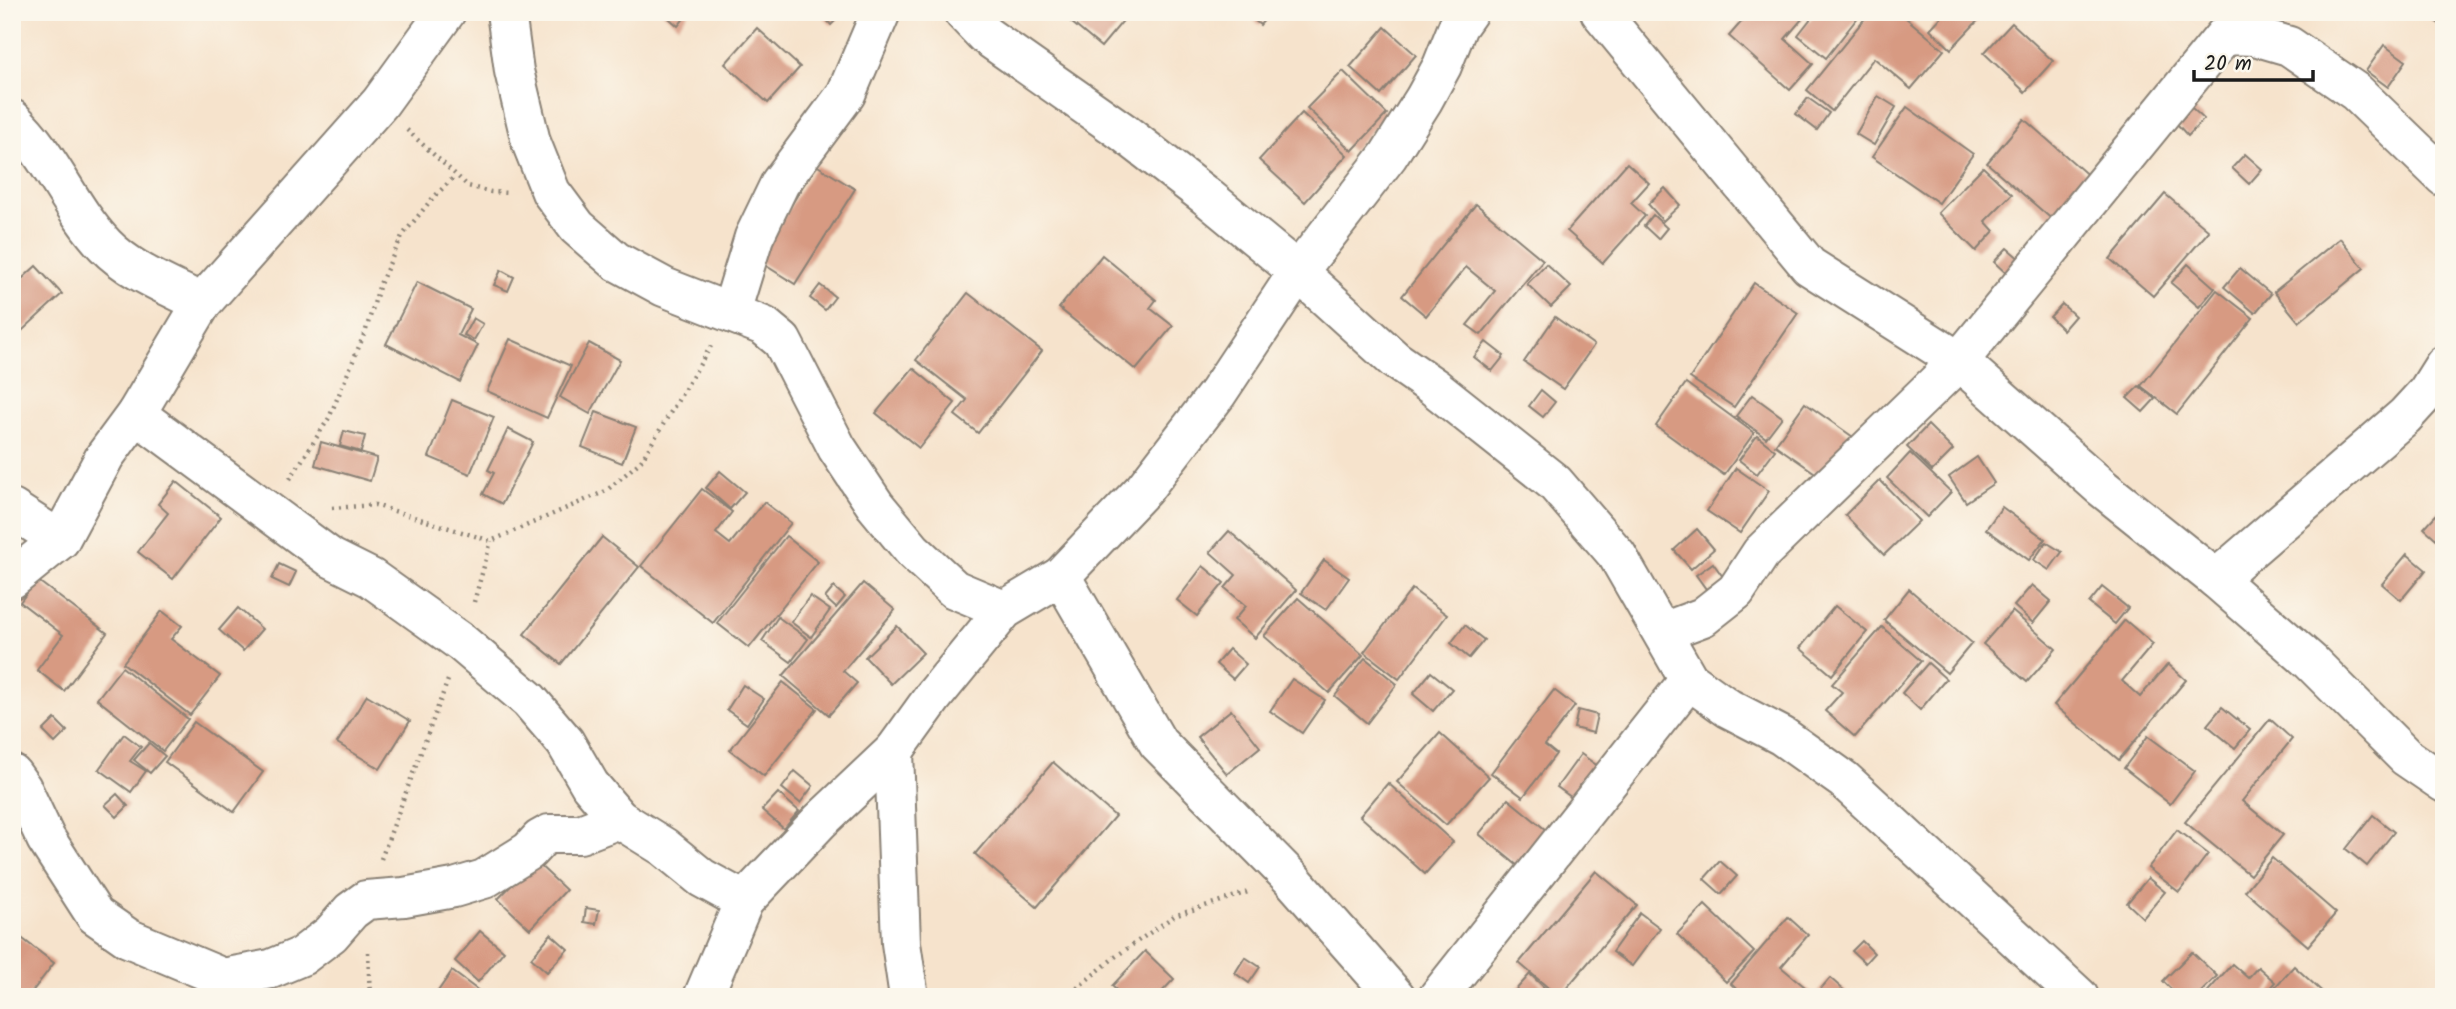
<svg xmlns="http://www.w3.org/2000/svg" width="2456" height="1009" font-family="Kalam,sans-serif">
<rect width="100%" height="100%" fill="#fbf7ec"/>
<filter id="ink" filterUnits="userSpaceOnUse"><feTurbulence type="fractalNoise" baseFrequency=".0143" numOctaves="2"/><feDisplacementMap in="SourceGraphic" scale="14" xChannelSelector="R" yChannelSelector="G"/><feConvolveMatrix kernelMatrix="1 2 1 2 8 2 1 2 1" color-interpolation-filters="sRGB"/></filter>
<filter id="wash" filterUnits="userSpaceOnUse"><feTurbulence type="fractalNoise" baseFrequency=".00686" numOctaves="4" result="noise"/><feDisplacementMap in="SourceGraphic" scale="28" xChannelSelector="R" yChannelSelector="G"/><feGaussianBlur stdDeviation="1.57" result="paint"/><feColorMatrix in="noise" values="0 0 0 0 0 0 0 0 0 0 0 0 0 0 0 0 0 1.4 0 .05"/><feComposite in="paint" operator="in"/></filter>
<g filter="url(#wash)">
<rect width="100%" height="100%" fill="#f6e3cc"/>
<g id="blocks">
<g fill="#d79a82">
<polygon points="662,12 689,12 678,26"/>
<polygon points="820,12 844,12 831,25"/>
<polygon points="1059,12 1122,12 1127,16 1101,47"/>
<polygon points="1245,12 1271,12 1260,25"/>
<polygon points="1750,12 1797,12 1803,18 1785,39 1813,64 1790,90 1729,36"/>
<polygon points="1816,12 1862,12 1826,58 1798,35"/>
<polygon points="1870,12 1899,12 1944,50 1911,89 1874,58 1832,111 1807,90"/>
<polygon points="1946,12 1986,12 1951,49 1930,29"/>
<polygon points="2421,12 2444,12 2444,27"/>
<polygon points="2012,23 2053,61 2025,92 1984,53"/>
<polygon points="1385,27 1416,55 1381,95 1350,67"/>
<polygon points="757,28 800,67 768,103 725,64"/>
<polygon points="2384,45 2406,61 2388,87 2366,71"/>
<polygon points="1343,71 1387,114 1352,151 1307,108"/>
<polygon points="1878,96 1896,107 1874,145 1856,134"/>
<polygon points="1808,98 1829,113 1817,130 1796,114"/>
<polygon points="1907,107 1973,154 1939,203 1872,157"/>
<polygon points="2192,108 2204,119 2188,136 2177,124"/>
<polygon points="1302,113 1347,155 1305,202 1259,160"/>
<polygon points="2024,119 2091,178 2054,221 1987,163"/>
<polygon points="2245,154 2262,169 2249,184 2232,168"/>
<polygon points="1627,163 1649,183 1631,203 1645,216 1603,263 1567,231"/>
<polygon points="816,165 855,189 795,284 757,260"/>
<polygon points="1983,167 2012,194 1985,221 1994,231 1976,251 1938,213"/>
<polygon points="1665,188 1680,205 1663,221 1648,204"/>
<polygon points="2165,194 2209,231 2153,296 2110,259"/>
<polygon points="1476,204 1543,260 1481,335 1467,325 1495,291 1466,267 1426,316 1402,296"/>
<polygon points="1653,215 1667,228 1658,239 1644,226"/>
<polygon points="2340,238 2364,268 2299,322 2274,292"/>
<polygon points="2007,248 2021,260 2008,275 1994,262"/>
<polygon points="1102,255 1156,300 1150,308 1173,326 1136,370 1059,308"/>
<polygon points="1546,264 1571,287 1551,307 1527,284"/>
<polygon points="2188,264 2215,288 2199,307 2171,283"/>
<polygon points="36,266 62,294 12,340 12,288"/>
<polygon points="2240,268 2271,294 2255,313 2224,287"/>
<polygon points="501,270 514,277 508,291 494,285"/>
<polygon points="417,282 471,309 458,335 478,345 460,382 386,344"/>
<polygon points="1754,283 1798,313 1734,407 1690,378"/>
<polygon points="820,285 835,297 825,310 810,298"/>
<polygon points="2217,290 2253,318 2177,414 2141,386"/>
<polygon points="968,293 1042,351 978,433 955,415 967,400 916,360"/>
<polygon points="2062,304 2075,316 2063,330 2050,317"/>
<polygon points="1555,317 1594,345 1563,389 1524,362"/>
<polygon points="473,318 483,324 474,340 464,335"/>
<polygon points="510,339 571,366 547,418 487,391"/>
<polygon points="1486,342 1504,356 1492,371 1474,357"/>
<polygon points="589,343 620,360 590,414 560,397"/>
<polygon points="913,368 955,403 919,448 876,413"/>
<polygon points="1686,383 1754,433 1724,475 1656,426"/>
<polygon points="2139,386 2155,399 2143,412 2127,398"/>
<polygon points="1541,390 1555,402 1543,417 1529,406"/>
<polygon points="1752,395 1782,417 1766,438 1736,416"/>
<polygon points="452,400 494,417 470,474 429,457"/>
<polygon points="1805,403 1853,437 1824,479 1775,445"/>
<polygon points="596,412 636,427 622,463 582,447"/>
<polygon points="1928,425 1953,450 1932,471 1907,447"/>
<polygon points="508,429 533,442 502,504 483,494 494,473 488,470"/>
<polygon points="344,431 365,436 361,452 340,446"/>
<polygon points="1757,436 1775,450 1757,474 1739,460"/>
<polygon points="321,442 377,458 370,481 315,465"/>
<polygon points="1910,453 1951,492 1927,517 1887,478"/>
<polygon points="1977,457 1994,483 1966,502 1949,477"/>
<polygon points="1736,468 1769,491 1740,533 1707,511"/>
<polygon points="720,471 745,492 730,509 706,488"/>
<polygon points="1880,480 1919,521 1884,555 1845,515"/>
<polygon points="176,481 221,517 173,579 138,552 168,513 158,504"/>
<polygon points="702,489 732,512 716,533 730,544 764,502 791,523 713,623 641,566"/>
<polygon points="2444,506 2444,546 2424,528"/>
<polygon points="2002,507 2045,539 2029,560 1986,529"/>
<polygon points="1697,529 1714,549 1691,569 1674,550"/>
<polygon points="1229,531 1296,590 1255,638 1234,620 1246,606 1225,588 1236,575 1210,552"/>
<polygon points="786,536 818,562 749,648 717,623"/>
<polygon points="602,537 639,567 561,664 524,634"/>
<polygon points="2046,542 2062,552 2049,570 2034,560"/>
<polygon points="2407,554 2426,570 2401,600 2382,584"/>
<polygon points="1324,560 1349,578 1326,610 1301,593"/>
<polygon points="1713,563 1723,577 1706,589 1696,575"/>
<polygon points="279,564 296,572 289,587 272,579"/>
<polygon points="1203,566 1224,583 1197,616 1177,600"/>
<polygon points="37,580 107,633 64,691 37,670 63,635 20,602"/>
<polygon points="863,583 895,610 843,671 857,683 829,715 783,676"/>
<polygon points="2032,585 2051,601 2033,623 2014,606"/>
<polygon points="834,587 845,597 836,608 825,598"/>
<polygon points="2102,587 2128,608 2115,624 2089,603"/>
<polygon points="1412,589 1447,615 1399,679 1364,652"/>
<polygon points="1909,589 1972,643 1947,673 1884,620"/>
<polygon points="810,596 830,610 811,637 791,622"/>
<polygon points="1298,598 1363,655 1329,693 1264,636"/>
<polygon points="1835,606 1867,632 1832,675 1800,648"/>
<polygon points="238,608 262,629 243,651 219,630"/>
<polygon points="162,611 182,626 171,639 220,676 190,715 123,663"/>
<polygon points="2012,611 2056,649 2027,682 1983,644"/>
<polygon points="778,617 808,639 791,662 762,641"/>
<polygon points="2125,620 2153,644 2122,681 2140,697 2168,664 2186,680 2119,760 2054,705"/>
<polygon points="1465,625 1484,640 1469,658 1451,643"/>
<polygon points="897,626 923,653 891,684 865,657"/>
<polygon points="1882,627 1921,661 1855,737 1825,711 1842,692 1832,684"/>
<polygon points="1229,649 1246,664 1233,679 1216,664"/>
<polygon points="1365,658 1397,684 1367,723 1335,696"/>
<polygon points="1928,663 1946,679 1920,710 1902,693"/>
<polygon points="122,667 188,719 163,751 97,699"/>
<polygon points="1431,672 1452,689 1433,711 1413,694"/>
<polygon points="1292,679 1325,700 1302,733 1270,711"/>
<polygon points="783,682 817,709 764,776 730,750"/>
<polygon points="743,685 764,699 747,724 727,710"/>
<polygon points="1554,690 1575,706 1545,745 1556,754 1523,797 1491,773"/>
<polygon points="367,695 410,721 380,769 337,743"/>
<polygon points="2222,707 2250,730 2235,748 2207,725"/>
<polygon points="1231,710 1260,747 1227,774 1197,737"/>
<polygon points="1578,710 1597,715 1593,733 1574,728"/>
<polygon points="55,719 67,731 55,743 43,731"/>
<polygon points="2270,719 2292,739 2242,801 2283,835 2250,875 2185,822"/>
<polygon points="194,722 263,772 234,812 165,762"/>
<polygon points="1440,733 1489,777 1446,825 1397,782"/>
<polygon points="124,734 141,747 130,761 146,771 131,792 99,769"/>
<polygon points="2148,736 2195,771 2170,804 2124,768"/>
<polygon points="149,743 165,756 150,773 134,760"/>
<polygon points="1581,754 1606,772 1582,805 1557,787"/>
<polygon points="1053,762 1115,816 1037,907 975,854"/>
<polygon points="795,771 813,786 800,803 782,788"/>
<polygon points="1388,783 1453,842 1425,874 1360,816"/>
<polygon points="778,793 799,811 784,829 762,810"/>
<polygon points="117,794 128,806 117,817 105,805"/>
<polygon points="1508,799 1552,835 1523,870 1479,834"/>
<polygon points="2373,815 2394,832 2367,866 2346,849"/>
<polygon points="2177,830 2208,854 2179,892 2148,868"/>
<polygon points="2272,858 2336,913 2308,946 2245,891"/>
<polygon points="535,861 566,890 530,929 498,899"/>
<polygon points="1720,861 1737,876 1721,894 1704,879"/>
<polygon points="1596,871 1637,905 1559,997 1519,963"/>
<polygon points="2148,878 2165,892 2143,918 2127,903"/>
<polygon points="1705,905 1754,952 1726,982 1677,934"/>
<polygon points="586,908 599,910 596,924 584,922"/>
<polygon points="1640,913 1660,928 1632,966 1612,952"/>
<polygon points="1788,917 1808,935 1781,967 1817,997 1745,997 1731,984"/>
<polygon points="480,931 504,951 478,982 455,961"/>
<polygon points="551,934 568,949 547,972 531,958"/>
<polygon points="19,936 54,963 28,997 12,997 12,945"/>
<polygon points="1862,941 1874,953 1865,963 1852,951"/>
<polygon points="1145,951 1174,979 1157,997 1124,997 1112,986"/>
<polygon points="2192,952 2217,976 2196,997 2179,997 2163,981"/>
<polygon points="1245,957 1260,967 1249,983 1235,973"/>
<polygon points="2232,964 2248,978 2258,967 2275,982 2262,997 2203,997"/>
<polygon points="2294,966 2328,997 2266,997"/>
<polygon points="452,971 487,997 434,997"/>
<polygon points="1530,974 1550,993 1547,997 1520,997 1514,992"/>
<polygon points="1830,978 1846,992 1842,997 1822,997 1817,993"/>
</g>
</g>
</g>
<g filter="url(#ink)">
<use href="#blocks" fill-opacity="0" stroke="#898074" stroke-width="2"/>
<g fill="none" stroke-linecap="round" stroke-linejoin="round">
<g stroke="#898074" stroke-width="42">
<g id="minor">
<polyline points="506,12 514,71 531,142 551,192 577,227 616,261 664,287 764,326 782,341 837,448 875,505 913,551 954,589 1004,610"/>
<polyline points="963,12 985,35 1123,132 1206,196 1298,272 1395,360 1434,387 1555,483 1617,555 1689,680 1728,708 1782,736 1844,780 2079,997"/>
<polyline points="1600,12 1809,266 1959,361 2101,487 2216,579 2311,662 2406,757 2444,783"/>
<path d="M12 119C51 155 69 207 105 245 131 272 169 286 202 303"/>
<polyline points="731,312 754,237 780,183 846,94 881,12"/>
<polyline points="136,414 331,558 371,578 462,643 529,700 565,742 590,785 619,819 664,847 702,878 744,901"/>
<polyline points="12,509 60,540"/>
<polyline points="1061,576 1158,743 1291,878 1396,997"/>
<polyline points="12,579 60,540 105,456 136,414 202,303 380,103 446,12"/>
<polyline points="2216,579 2405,416 2427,392 2444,365"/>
<polyline points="1663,632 1703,617 1736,591 1761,553 1959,361 2225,35 2255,36 2289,46 2356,92 2444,177"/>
<polyline points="894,751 901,943 909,997"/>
<polyline points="12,774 22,788 46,839 95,915 128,938 245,987"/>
<polyline points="223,978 271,969 302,956 331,934 351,911 366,900 404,897 454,888 484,879 529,851 540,839 549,834 580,834 619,819"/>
<polyline points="703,997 744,901 820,821 894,751 933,697 1004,610 1061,576 1144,489 1217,394 1298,272 1388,156 1424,99 1442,66 1458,26 1468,12"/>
<polyline points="1438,997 1689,680"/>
</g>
</g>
<g stroke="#898074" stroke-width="4.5" stroke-dasharray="2 5" stroke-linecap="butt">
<polyline points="407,130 468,186 491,192 508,193"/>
<polyline points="290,479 329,418 366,330 380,284 402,236 431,200 455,176"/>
<polyline points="332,508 375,505 491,541 606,491 641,461 711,346"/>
<polyline points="474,602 491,541"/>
<polyline points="381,859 448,680"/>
<polyline points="368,952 370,997"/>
<polyline points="1066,997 1115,957 1174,916 1248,892"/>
</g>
<use href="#minor" stroke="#fff" stroke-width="38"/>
</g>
</g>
<rect width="2456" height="1009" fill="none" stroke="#fbf7ec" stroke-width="42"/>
<path d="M2194 70v10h119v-10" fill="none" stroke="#1c1c1c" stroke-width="3.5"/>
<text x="2204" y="70" font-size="21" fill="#1c1c1c" stroke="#fbf7ec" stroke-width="5" paint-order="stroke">20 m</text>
</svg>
